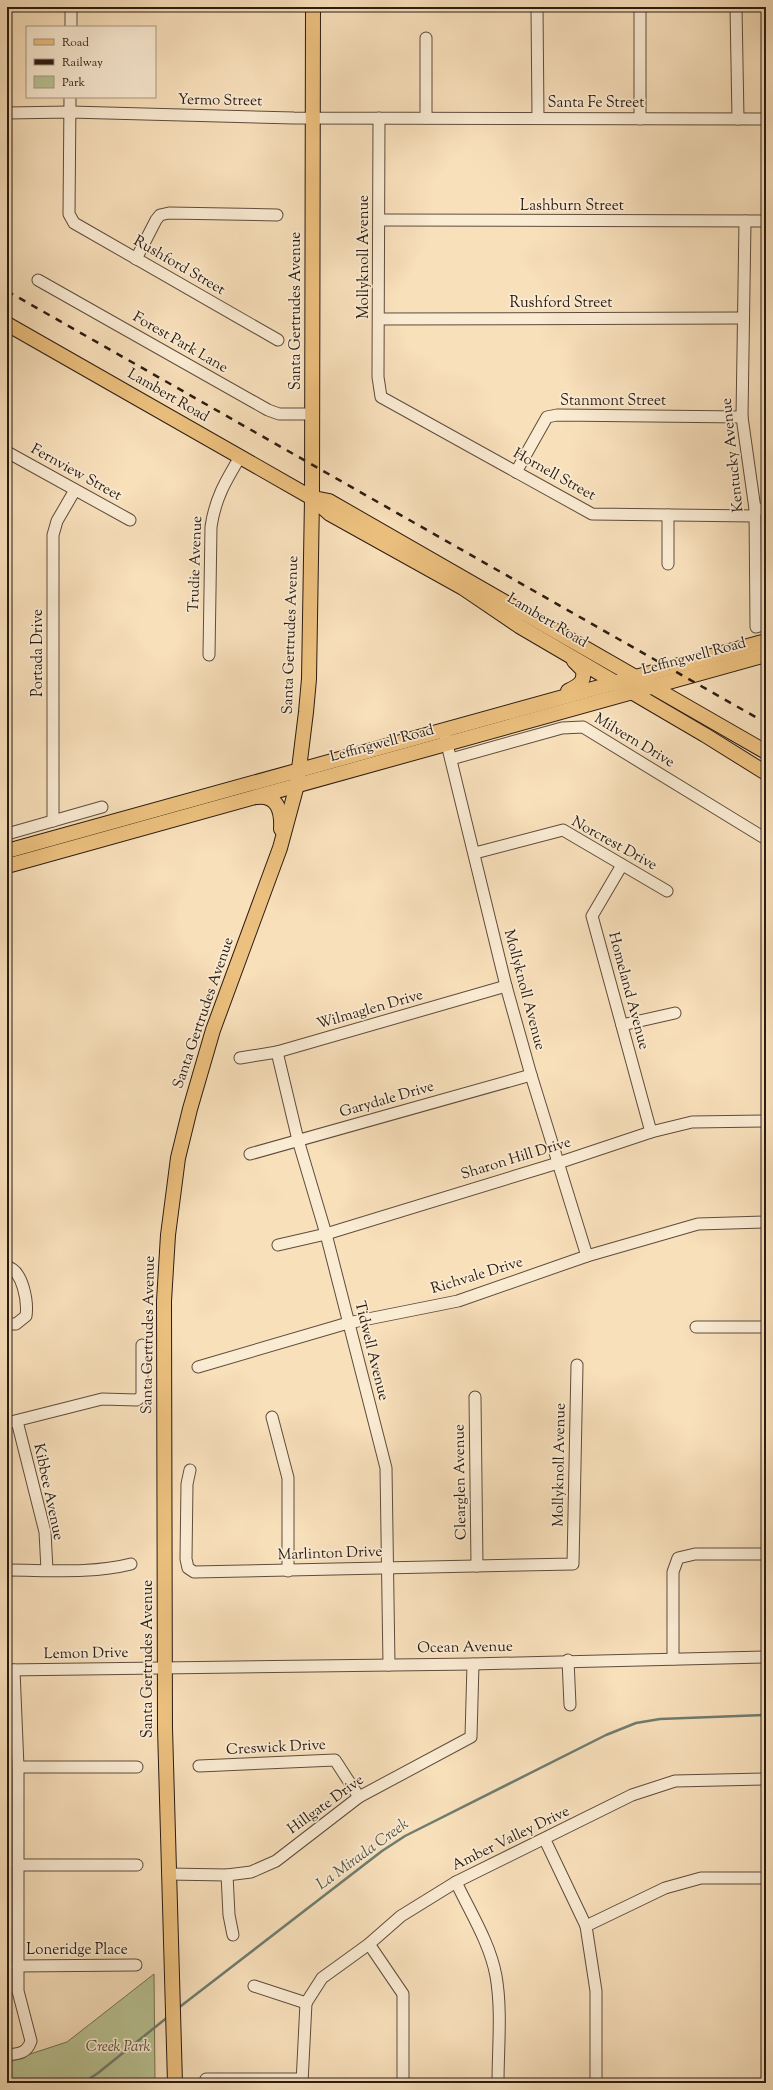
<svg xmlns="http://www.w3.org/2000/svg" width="773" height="2090" font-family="'Sorts Mill Goudy',serif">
<rect width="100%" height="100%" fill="#f8e0bb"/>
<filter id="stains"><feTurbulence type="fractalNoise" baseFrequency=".005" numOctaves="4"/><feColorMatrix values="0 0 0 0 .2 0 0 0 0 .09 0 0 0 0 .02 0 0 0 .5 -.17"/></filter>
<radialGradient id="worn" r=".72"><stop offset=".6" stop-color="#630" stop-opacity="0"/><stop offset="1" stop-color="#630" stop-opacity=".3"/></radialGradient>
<polygon fill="#b9c393" stroke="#726f52" points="154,1974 155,2083 7,2083 7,2058 24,2056 67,2042"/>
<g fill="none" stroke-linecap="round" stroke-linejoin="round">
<g stroke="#6f7c70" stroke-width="2.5">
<polyline points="177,2009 382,1851 405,1836 606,1735 636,1723 660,1719 766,1715"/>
<polyline points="83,2083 98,2073 169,2016"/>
</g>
<g stroke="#5e4c3c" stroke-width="13">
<g id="minor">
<polyline points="537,7 538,118"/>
<polyline points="640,7 640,119"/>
<polyline points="736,7 738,119"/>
<polyline points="71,27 71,7"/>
<polyline points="426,38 426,118"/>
<polyline points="70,97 69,214 74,223 278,340"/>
<polyline points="7,113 70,112 294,118 766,119"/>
<polyline points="379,118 378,377 381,397 592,514 754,516"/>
<polyline points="379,220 766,221"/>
<polyline points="745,221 742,417 755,509 756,627 766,624"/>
<polyline points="136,259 156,220 160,215 169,213 277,215"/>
<polyline points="38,280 268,410 279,414 312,414"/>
<polyline points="379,319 743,318"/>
<polyline points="7,452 130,520"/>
<polyline points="516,472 547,417 557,415 742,417"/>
<polyline points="755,509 766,509"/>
<polyline points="668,515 668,564"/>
<path d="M209 655 211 527C215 499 225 482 240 457"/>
<polyline points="445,736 506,986 531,1075 587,1256"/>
<polyline points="451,759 562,728 583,727 766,839"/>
<polyline points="53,821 53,535 57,521 75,490"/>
<polyline points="7,834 102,807"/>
<polyline points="475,853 563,830 667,891"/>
<polyline points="622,865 592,916 651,1132"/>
<polyline points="622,1025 675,1013"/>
<polyline points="277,1052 298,1140 326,1234 386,1468 389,1665"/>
<polyline points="240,1058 277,1052 506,986"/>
<polyline points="250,1154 531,1075"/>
<polyline points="278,1245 326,1234 558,1163 651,1132 692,1122 766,1121"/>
<path d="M7 1267C23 1270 28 1302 26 1316L16 1324H7"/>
<polyline points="696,1327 766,1327"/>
<polyline points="198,1367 348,1323 458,1301 587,1256 698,1224 766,1222"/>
<polyline points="475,1397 477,1566"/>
<polyline points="272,1417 288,1478 288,1571"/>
<polyline points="17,1421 45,1532 47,1570"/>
<polyline points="7,1423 102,1399 137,1400 142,1396 142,1345"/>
<polyline points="190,1470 187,1484 186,1559 188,1568 194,1572 573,1564 577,1365"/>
<path d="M7 1570C48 1570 92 1574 131 1564"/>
<polyline points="673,1659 673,1572 678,1558 695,1554 766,1554"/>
<polyline points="568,1660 570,1705"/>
<polyline points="7,1670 473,1664 766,1657"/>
<polyline points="199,1766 335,1760 359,1797"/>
<polyline points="18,1767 137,1767"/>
<polyline points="545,1840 586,1926 596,1991 596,2083"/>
<polyline points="18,1865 137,1865"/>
<polyline points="168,1874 227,1875 251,1872 276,1861 359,1797 471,1737 473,1664"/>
<polyline points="227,1875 229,1915 233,1935"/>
<path d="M456 1882C470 1912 490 1943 496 1976 502 2010 498 2048 498 2083"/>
<polyline points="586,1926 665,1888 701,1878 766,1878"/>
<polyline points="369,1944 403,1994 403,2083"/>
<polyline points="18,1966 136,1965"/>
<polyline points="254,1986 306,2003"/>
<polyline points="306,2003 322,1978 369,1944 401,1916 456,1882 632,1795 675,1781 766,1779"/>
<path d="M7 2055C19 2054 27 2053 31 2041L18 1991V1767L14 1670"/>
<polyline points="206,2079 302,2079"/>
<polyline points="302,2083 306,2003"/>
</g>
</g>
<g stroke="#2a1b12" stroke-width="16">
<g id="major">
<polyline points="7,324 312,498 330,514 463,588 519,626 705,735 766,773"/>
<polyline points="314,498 329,501 766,752"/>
<path d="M568 691C578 686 585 683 583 670L574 661"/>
<path d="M256 797C278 794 282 812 281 829"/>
<polyline points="7,851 766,641"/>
<polyline points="7,866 766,655"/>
<polyline points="175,2083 165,1728 164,1301 168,1235 178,1158 190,1109 213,1030 280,848 297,785 306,712 309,679 312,498 313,7"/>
</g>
</g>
<use href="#minor" stroke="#faebd3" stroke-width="11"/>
<use href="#major" stroke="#ecc07e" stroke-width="14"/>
<polyline stroke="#2a1b12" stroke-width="2.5" stroke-dasharray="7 7" stroke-linecap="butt" points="7,291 766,723"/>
</g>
<g text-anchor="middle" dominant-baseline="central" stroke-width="3.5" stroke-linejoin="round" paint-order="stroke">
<g font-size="15" fill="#2a1b12" stroke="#faebd3">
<text transform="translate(220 101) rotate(1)">Yermo Street</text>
<text x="596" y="103">Santa Fe Street</text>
<text x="572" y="206">Lashburn Street</text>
<text transform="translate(364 257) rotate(-90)">Mollyknoll Avenue</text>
<text transform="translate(179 266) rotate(30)">Rushford Street</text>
<text x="561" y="303">Rushford Street</text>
<text transform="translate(296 311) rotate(-90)">Santa Gertrudes Avenue</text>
<text transform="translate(180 343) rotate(30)">Forest Park Lane</text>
<text transform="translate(168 396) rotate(30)">Lambert Road</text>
<text x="613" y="401">Stanmont Street</text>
<text transform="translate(733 455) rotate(-96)">Kentucky Avenue</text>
<text transform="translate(76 473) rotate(29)">Fernview Street</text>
<text transform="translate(554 475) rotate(29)">Hornell Street</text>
<text transform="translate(196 564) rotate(-88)">Trudie Avenue</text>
<text transform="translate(547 621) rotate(31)">Lambert Road</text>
<text transform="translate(291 635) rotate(-88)">Santa Gertrudes Avenue</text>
<text transform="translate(38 653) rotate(-90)">Portada Drive</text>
<text transform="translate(694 657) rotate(-15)">Leffingwell Road</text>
<text transform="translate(634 741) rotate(31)">Milvern Drive</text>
<text transform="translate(382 744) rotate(-15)">Leffingwell Road</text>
<text transform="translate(614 844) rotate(29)">Norcrest Drive</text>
<text transform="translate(524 990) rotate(75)">Mollyknoll Avenue</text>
<text transform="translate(628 991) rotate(75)">Homeland Avenue</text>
<text transform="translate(370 1010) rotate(-16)">Wilmaglen Drive</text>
<text transform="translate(204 1013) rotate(-71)">Santa Gertrudes Avenue</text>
<text transform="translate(387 1100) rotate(-16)">Garydale Drive</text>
<text transform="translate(516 1159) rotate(-17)">Sharon Hill Drive</text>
<text transform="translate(477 1276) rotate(-17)">Richvale Drive</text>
<text transform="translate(149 1335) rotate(-89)">Santa Gertrudes Avenue</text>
<text transform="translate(371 1351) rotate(76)">Tidwell Avenue</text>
<text transform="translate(560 1465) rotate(-89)">Mollyknoll Avenue</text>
<text transform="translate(461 1482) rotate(-91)">Clearglen Avenue</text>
<text transform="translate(48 1492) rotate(78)">Kibbee Avenue</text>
<text transform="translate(330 1554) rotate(-2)">Marlinton Drive</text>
<text transform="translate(465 1648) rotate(-1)">Ocean Avenue</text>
<text transform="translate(86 1654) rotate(-1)">Lemon Drive</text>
<text transform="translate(148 1659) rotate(-90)">Santa Gertrudes Avenue</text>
<text transform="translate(276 1748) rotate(-3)">Creswick Drive</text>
<text transform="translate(326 1805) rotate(-36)">Hillgate Drive</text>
<text transform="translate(511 1839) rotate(-26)">Amber Valley Drive</text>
<text x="77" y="1950">Loneridge Place</text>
</g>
<g font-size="15" font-style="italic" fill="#554d39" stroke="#faebd3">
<text x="118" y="2047">Creek Park</text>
</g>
<g font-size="16" font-style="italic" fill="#525449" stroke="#faebd3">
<text transform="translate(363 1855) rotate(-36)">La Mirada Creek</text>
</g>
</g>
<rect width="773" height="2090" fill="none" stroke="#f8e0bb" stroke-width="24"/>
<rect x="8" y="8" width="757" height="2074" fill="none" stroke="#2a1b12" stroke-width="2"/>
<rect x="12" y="12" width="749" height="2066" fill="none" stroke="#2a1b12"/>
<rect x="26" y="26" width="130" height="72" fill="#faebd3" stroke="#a79886"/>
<rect x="34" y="39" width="20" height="6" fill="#ecc07e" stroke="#a79886"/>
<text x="62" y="46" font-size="12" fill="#2a1b12">Road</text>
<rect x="34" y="59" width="20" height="6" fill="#2a1b12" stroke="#a79886"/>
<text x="62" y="66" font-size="12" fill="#2a1b12">Railway</text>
<rect x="34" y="76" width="20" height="12" fill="#b9c393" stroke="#a79886"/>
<text x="62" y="86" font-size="12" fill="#2a1b12">Park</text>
<rect width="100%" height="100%" filter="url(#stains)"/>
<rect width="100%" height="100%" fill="url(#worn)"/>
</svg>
